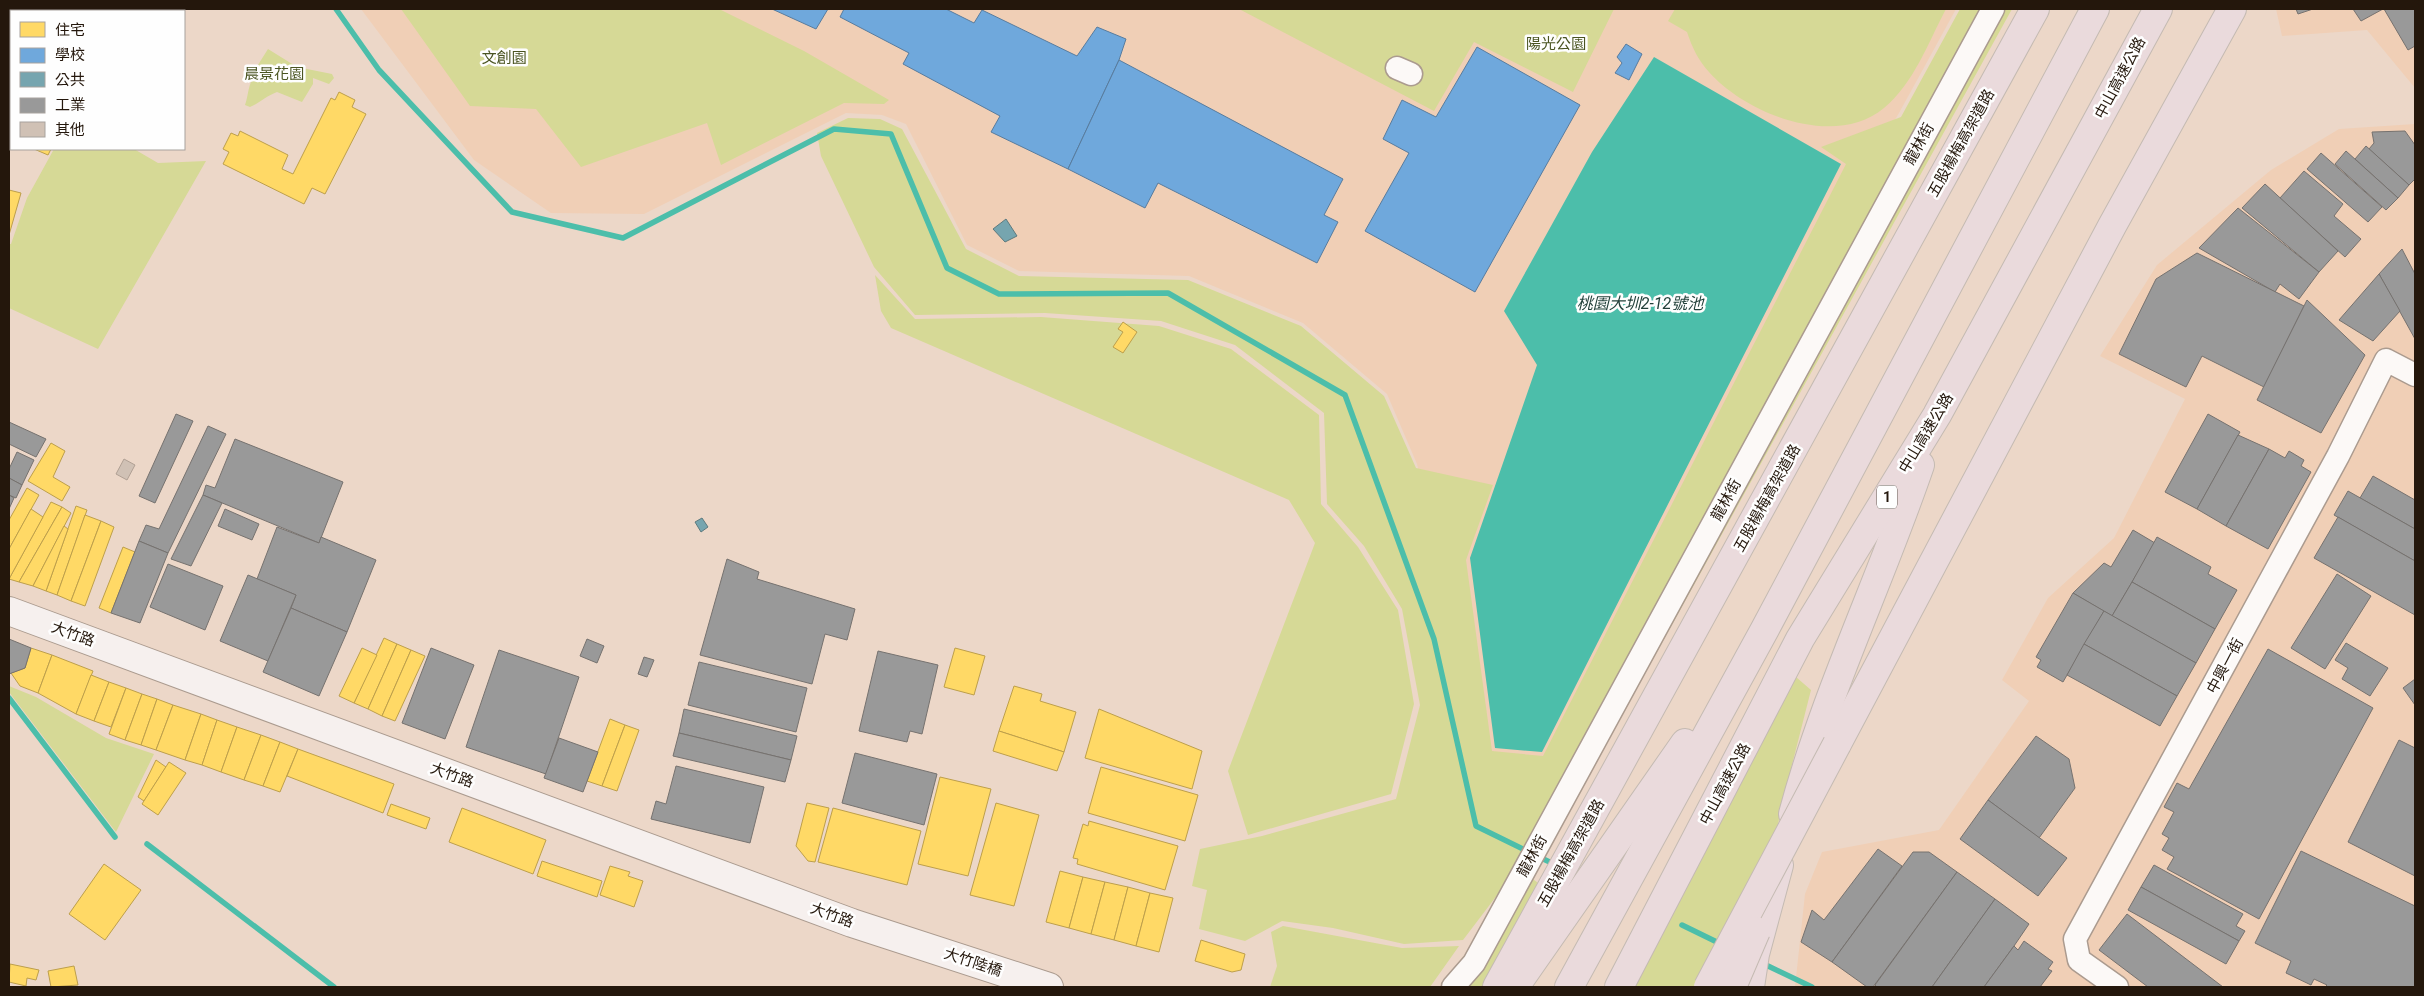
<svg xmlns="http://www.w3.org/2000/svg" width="2424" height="996" font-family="Roboto,'Noto Sans TC',sans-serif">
<rect width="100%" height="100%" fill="#ecd7c8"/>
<g fill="#f0cfb6">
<polygon points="361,9 1956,9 1899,113 1860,179 1545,763 1486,759 1417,464 1387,394 1303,323 1189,276 1019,271 967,245 906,124 882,115 846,113 644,214 551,213 474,160"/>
<polygon points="2276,9 2415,9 2415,88 2367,30 2282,36"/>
<polygon points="2415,124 2415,987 1795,987 1805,894 1822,852 1939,830 2029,701 2002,680 2048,598 2114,538 2185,399 2100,356 2157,265 2271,170 2339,129"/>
</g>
<g fill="#d6d996">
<polygon points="401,9 719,9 804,51 889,100 884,104 844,103 721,165 707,123 581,167 536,109 470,106"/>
<polygon points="1239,9 1614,9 1573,92 1474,42 1434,111"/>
<path d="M1675 9H1946C1928 43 1914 83 1884 108 1835 149 1746 114 1709 72 1698 60 1692 47 1687 32L1668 21Z"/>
<polygon points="1960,9 2012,9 1552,842 1517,869 1463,940 1404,944 1333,928 1282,921 1245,941 1199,929 1207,890 1192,886 1200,849 1262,836 1396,799 1420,705 1402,609 1364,546 1327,504 1324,413 1235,345 1161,321 1045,313 915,315 874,267 821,156 817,133 848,118 880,119 902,129 966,249 1019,276 1188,280 1301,326 1384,396 1416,468 1493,485 1466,560 1492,751 1543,756 1846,164 1821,147 1901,117"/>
<path d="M268 49 297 67 332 74 334 78 329 84 313 78V84L302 102 277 92C266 96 260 103 250 107L245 105C248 97 248 87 252 80L251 76Z"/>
<polygon points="54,149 134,149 158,163 206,161 98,349 9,308 9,244 11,244 27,198"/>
<polygon points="875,275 915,319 1041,317 1159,326 1231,349 1319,415 1321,504 1358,547 1398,610 1414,704 1391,794 1248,835 1228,771 1315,543 1289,500 891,328 881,311"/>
<polygon points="1796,677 1811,690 1780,812 1754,987 1633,987"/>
<polygon points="9,686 36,697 106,738 154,754 116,832 9,692"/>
<polygon points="1525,873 1555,896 1485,987 1441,987"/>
<polygon points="1283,926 1402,948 1459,946 1430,987 1270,987 1277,966 1271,932"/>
</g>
<polygon fill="#4cbeaa" points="1654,57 1841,164 1542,752 1495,748 1470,558 1537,365 1504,311 1592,152"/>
<g fill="#ffd966" stroke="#bd9f4b">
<polygon points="9,42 11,43 11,58 9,57"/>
<polygon points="339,92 355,100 352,107 366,114 325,194 312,188 304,204 223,164 229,152 223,149 231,133 238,136 240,131 288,155 282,169 293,174 331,98 335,100"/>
<polygon points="9,122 11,123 11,139 9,138"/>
<polygon points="34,149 51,149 48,155"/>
<polygon points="9,190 21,193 9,235"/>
<polygon points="1123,322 1137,332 1123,353 1113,347 1123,332 1118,329"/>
<polygon points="51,443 65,451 53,477 70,487 62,501 28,481"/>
<polygon points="27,488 39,495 9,549 9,520"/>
<polygon points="51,502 62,507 19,582 9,579"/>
<polygon points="76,506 87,510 57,595 46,591"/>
<polygon points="62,507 71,513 33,586 19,582"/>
<polygon points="31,509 43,517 9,579 9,549"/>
<polygon points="85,515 101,521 71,601 57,595"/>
<polygon points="101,521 114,527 85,606 71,601"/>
<polygon points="64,526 68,529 46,591 33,586"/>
<polygon points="123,547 135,552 111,613 99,608"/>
<polygon points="384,638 397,644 368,709 354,703"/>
<polygon points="397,644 411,650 382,716 368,709"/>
<polygon points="31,648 52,655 38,693 20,686 11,673 25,668"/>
<polygon points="362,648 377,655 354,703 339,696"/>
<polygon points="955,648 985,656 974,695 944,687"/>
<polygon points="411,650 425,656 395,721 382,716"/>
<polygon points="52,655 93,671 76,714 38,693"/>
<polygon points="91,675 109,682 94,721 76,714"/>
<polygon points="109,682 126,688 111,727 94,721"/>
<polygon points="1014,686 1042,694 1040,701 1076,712 1064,752 999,731"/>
<polygon points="126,688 142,694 125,740 109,734"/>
<polygon points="142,694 157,699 141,745 125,740"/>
<polygon points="157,699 173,705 156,750 141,745"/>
<polygon points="173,705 201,714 185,760 156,750"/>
<polygon points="1099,709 1202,751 1192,789 1085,758"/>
<polygon points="201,714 217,720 202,765 185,760"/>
<polygon points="610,719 625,725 602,786 587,781"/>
<polygon points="217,720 237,727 221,772 202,765"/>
<polygon points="625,725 639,730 617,791 602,786"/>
<polygon points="237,727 261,735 244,780 221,772"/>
<polygon points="999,731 1064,752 1057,771 993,751"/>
<polygon points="261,735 280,742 263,786 244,780"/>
<polygon points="280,742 298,749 280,792 263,786"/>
<polygon points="298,749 394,784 383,813 287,776"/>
<polygon points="156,760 166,767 144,801 138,797"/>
<polygon points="169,762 186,773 158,815 142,804"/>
<polygon points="1101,767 1198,795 1185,841 1088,813"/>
<polygon points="940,777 991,789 968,876 918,864"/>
<polygon points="807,803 829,808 815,862 808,861 796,846"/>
<polygon points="996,803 1039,815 1014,906 970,895"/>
<polygon points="391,804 430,818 426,829 387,815"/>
<polygon points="462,808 546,840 533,874 449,842"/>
<polygon points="833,808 921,831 907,885 818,862"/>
<polygon points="1089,821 1178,846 1165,890 1077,864 1078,859 1073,858 1083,824 1088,826"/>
<polygon points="542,861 602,881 597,897 537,876"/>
<polygon points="104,864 141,890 105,940 69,914"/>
<polygon points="610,866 630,872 628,876 643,881 634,907 600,895"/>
<polygon points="1060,871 1083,877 1069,928 1046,922"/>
<polygon points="1083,877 1105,882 1091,934 1069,928"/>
<polygon points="1105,882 1128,887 1114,940 1091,934"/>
<polygon points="1128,887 1150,893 1136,946 1114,940"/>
<polygon points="1150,893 1173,898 1159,952 1136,946"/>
<polygon points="1201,940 1245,954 1241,970 1232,972 1195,961"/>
<polygon points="10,964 39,970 36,980 27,978 26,986 9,982"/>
<polygon points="74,966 78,985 51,987 48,971"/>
</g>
<g fill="#6fa8dc" stroke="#587c9e">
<polygon points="772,9 828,9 816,29"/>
<polygon points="844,9 946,9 974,23 982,10 1077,56 1097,27 1126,39 1119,60 1068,169 991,132 1000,116 903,64 909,53 840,17"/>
<polygon points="1626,44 1642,54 1629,80 1615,73 1622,63 1617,57"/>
<polygon points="1477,47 1580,105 1475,292 1365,231 1409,153 1383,139 1402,100 1436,117"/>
<polygon points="1119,60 1343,179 1324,215 1338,222 1317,263 1158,183 1145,208 1068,169"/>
</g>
<g fill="#76a5af" stroke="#5d7a7e">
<polygon points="1006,219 1017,236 1005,242 993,229"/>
<polygon points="702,518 708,527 701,532 695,522"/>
</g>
<g fill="#999" stroke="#76726f">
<polygon points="2296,9 2313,9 2298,14"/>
<polygon points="2353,9 2383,9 2361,21"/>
<polygon points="2384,9 2415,9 2415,46 2408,50"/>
<polygon points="9,83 11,84 11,123 9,122"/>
<polygon points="2405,131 2415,145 2415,179 2409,185 2369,149 2374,143 2372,132"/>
<polygon points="2366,146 2409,185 2398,198 2355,159"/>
<polygon points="2346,151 2398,198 2386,210 2335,164"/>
<polygon points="2321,153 2382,207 2368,222 2307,169"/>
<polygon points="2304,171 2343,204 2334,216 2361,239 2345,257 2280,198"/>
<polygon points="2265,184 2338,251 2319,272 2242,208"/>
<polygon points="2238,208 2319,272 2299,299 2280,284 2275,292 2199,248"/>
<polygon points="2402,249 2415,274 2415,339 2379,274"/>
<polygon points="2197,253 2304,306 2264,387 2202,356 2186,387 2119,354 2156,279"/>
<polygon points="2379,274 2400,311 2373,341 2339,320"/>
<polygon points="2307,300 2365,355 2321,433 2257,400"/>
<polygon points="176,414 193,421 155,503 139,496"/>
<polygon points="2208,414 2240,432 2197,509 2165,492"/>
<polygon points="9,422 46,439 36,457 9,444"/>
<polygon points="208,426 226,434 168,553 139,541 146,525 159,529"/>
<polygon points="2238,435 2269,449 2226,526 2197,509"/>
<polygon points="235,439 343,482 319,543 203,495 206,485 215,488"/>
<polygon points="2269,449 2285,458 2289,451 2304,460 2301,466 2311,472 2268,549 2226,526"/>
<polygon points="17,452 34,460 22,485 9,478 9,469"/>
<polygon points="2373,476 2415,500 2415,529 2360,498"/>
<polygon points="9,478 22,485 16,498 9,495"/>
<polygon points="2348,491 2415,529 2415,561 2334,515"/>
<polygon points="9,495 14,498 9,509"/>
<polygon points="203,495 222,503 191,566 171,559"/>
<polygon points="225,509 259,524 252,540 218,526"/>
<polygon points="2338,517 2415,561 2415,615 2314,558"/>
<polygon points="277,527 319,543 321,537 376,560 347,632 291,608 296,595 257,579"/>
<polygon points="2133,530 2155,543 2112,616 2073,593 2104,563 2111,567"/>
<polygon points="2157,537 2211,567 2208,574 2237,590 2215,629 2132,582"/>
<polygon points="139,541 168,553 140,623 111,613"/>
<polygon points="727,559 759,572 757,579 855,609 847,640 825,634 812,684 700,655"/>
<polygon points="168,564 223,586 205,630 150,607"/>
<polygon points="2337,574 2371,596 2325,669 2291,648"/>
<polygon points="248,575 296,595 268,661 220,641"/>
<polygon points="2132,582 2215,629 2196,663 2112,616"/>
<polygon points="2073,593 2104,611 2063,682 2037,667 2041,660 2036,657"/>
<polygon points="291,608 347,632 319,696 263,672"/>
<polygon points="2104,611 2196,663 2177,696 2084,644"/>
<polygon points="9,639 31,648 25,668 9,674"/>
<polygon points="587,639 604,646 597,663 580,656"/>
<polygon points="2346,643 2388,668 2370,696 2342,679 2348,668 2335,660"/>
<polygon points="2084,644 2177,696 2160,726 2067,675"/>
<polygon points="431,648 474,665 445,739 402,723"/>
<polygon points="2268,649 2373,708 2259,919 2167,869 2174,857 2162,850 2169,838 2162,834 2174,812 2164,807 2177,783 2189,789"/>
<polygon points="499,650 579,677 546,774 466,747"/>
<polygon points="878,651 938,665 922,734 910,731 907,742 859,731"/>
<polygon points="644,657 654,660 647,677 638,674"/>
<polygon points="699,662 807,688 796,732 688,705"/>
<polygon points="2415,679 2415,705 2403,688"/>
<polygon points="684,709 797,736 791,760 679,733"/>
<polygon points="679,733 791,760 785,782 673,756"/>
<polygon points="2036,736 2069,759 2075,788 2039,838 1988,800"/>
<polygon points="559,738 598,752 583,792 544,778"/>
<polygon points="2399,740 2415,748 2415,876 2348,842"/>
<polygon points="855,753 937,774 924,825 842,803"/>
<polygon points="676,766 764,787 750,843 651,819 656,801 666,804"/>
<polygon points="1988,800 2067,858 2038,896 1960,839"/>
<polygon points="1878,849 1902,866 1832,962 1801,942 1812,910 1824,920"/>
<polygon points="2301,851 2415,906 2415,987 2325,987 2327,985 2314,979 2311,985 2286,973 2291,961 2255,943"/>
<polygon points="1913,852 1929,852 1957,872 1873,987 1867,987 1832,962"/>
<polygon points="2154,865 2243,914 2236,926 2245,931 2239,941 2141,887"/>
<polygon points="1957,872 1995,899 1932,987 1877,987 1875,985"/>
<polygon points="2141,887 2239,941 2226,964 2128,910"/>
<polygon points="1995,899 2029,924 2014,946 1984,987 1932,987"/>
<polygon points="2127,914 2223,987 2148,987 2099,950"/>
<polygon points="2024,941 2053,962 2048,969 2052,971 2040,987 1984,987 2014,946 2018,950"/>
</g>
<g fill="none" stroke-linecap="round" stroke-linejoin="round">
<g stroke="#4cbeaa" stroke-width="5.5">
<polyline points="336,9 379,70 512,212 623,238 834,129 891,134 947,268 999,294 1168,293 1345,395 1434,639 1476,826 1529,852"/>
<polyline points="9,698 115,837"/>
<polyline points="147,844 334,987"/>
<polyline points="1537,856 1556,865"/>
<polyline points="1682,925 1723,945"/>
<polyline points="1766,965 1812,987"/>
</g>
</g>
<polygon fill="#d0c1b5" stroke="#b0a094" points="124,459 135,465 127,480 116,474"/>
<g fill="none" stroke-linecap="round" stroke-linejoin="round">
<g stroke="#ab9b8f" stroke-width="25">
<g id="street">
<polyline points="1397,68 1411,74"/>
<polyline points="1453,987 1474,963 1993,9"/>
<polyline points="2117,987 2079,960 2075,939 2338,456 2386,360 2415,375"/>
</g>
</g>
<g stroke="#ab9b8f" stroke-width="30">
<polyline id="secondary" points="9,611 852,923 1049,987"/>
</g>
<g stroke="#c4bab2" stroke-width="30">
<g id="highway">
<polyline points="1837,744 2112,226 2232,9"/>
<path d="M1793 814C1825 694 1880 582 1920 465"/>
<polyline points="1497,987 2035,9"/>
<polyline points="1512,987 1521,978 1685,743"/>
<polyline points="1569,987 1765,629 2095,9"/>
<polyline points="1619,987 1800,639 1937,415 2158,9"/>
<polyline points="1750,987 1755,954 1779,865"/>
</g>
</g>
<use href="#street" stroke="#fcf9f7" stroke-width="22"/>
<use href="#secondary" stroke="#f6f0ee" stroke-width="28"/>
<use href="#highway" stroke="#eadadc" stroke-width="28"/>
<g stroke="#c4bab2" stroke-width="30" stroke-linecap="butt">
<g id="highway-bridge">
<polyline points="1708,987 1837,744"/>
<polyline points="1732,987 1756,931"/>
</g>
</g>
<use href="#highway-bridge" stroke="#eadadc" stroke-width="28"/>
</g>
<g text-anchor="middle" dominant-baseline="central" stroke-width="5" stroke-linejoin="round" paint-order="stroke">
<rect fill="#fefefe" stroke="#655c55" stroke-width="1" x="1877" y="485.5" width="20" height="23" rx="4"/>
<g font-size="14" font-weight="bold" fill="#24170c">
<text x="1887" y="497">1</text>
</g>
<g font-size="15" fill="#4a5421" stroke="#fefefe">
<text x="1556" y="44">陽光公園</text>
<text x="504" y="58">文創園</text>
<text x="274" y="74">晨景花園</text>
</g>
<g font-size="15" fill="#24170c" stroke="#fefefe">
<text transform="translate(2120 78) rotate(-62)">中山高速公路</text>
<text transform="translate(1961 143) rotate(-61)">五股楊梅高架道路</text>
<text transform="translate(1919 144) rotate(-61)">龍林街</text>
<text transform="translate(1926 433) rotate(-59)">中山高速公路</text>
<text transform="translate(1767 498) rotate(-61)">五股楊梅高架道路</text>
<text transform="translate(1726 500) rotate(-61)">龍林街</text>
<text transform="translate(73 634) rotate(20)">大竹路</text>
<text transform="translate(2225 666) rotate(-62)">中興一街</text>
<text transform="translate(452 775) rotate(20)">大竹路</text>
<text transform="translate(1725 784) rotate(-62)">中山高速公路</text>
<text transform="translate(1571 853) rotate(-61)">五股楊梅高架道路</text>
<text transform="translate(1532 856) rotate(-61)">龍林街</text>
<text transform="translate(832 915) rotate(20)">大竹路</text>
<text transform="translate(973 962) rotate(18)">大竹陸橋</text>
</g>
<g font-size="16" font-style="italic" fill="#23413b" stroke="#fefefe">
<text x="1640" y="303">桃園大圳2-12號池</text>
</g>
</g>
<rect width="2424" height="996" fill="none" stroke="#24170c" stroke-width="20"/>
<rect x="10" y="10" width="175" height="140" fill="#fefefe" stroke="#a7a29d"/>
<rect x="20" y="22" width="25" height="15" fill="#ffd966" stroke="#a7a29d"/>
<text x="55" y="35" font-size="15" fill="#24170c">住宅</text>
<rect x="20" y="48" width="25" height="15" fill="#6fa8dc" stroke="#a7a29d"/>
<text x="55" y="60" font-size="15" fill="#24170c">學校</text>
<rect x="20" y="72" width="25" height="15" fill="#76a5af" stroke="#a7a29d"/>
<text x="55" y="85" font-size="15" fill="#24170c">公共</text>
<rect x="20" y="98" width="25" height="15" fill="#999999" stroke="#a7a29d"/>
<text x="55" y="110" font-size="15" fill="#24170c">工業</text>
<rect x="20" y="122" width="25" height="15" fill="#d0c1b5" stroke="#a7a29d"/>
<text x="55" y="135" font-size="15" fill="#24170c">其他</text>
</svg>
